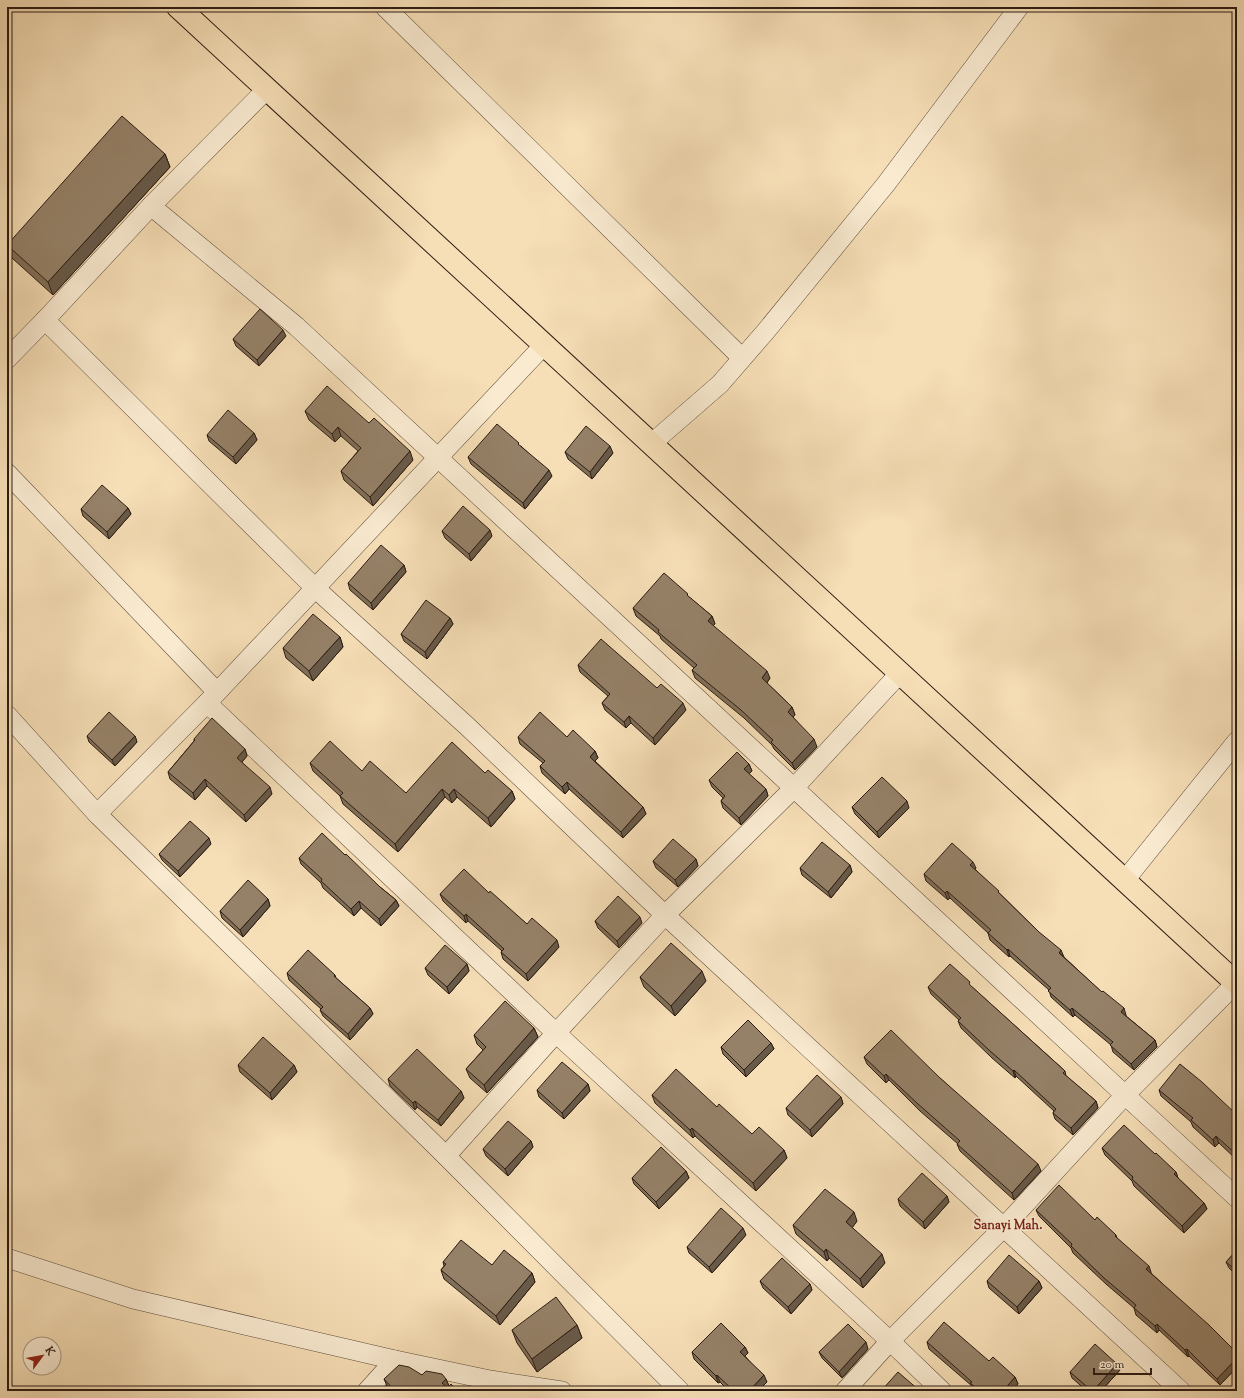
<svg xmlns="http://www.w3.org/2000/svg" width="1244" height="1398" font-family="'Sorts Mill Goudy',serif">
<rect width="100%" height="100%" fill="#f6deb6"/>
<filter id="stains"><feTurbulence type="fractalNoise" baseFrequency=".005" numOctaves="4"/><feColorMatrix values="0 0 0 0 .2 0 0 0 0 .09 0 0 0 0 .02 0 0 0 .5 -.17"/></filter>
<radialGradient id="worn" r=".72"><stop offset=".6" stop-color="#630" stop-opacity="0"/><stop offset="1" stop-color="#630" stop-opacity=".3"/></radialGradient>
<g fill="none" stroke-linecap="round" stroke-linejoin="round">
<g stroke="#5e4c3c" stroke-width="20">
<g id="minor">
<polyline points="385,7 742,358"/>
<polyline points="267,89 151,206 45,320 315,588 468,727 665,915 1181,1391"/>
<polyline points="151,206 296,326 1125,1095 1237,1198"/>
<polyline points="7,359 45,320"/>
<polyline points="651,444 720,384 766,331 886,184 1019,7"/>
<polyline points="7,473 217,692"/>
<polyline points="207,703 556,1033 890,1341 942,1391"/>
<polyline points="7,715 97,814 446,1156 680,1391"/>
<polyline points="97,814 207,703 544,345"/>
<polyline points="1125,880 1237,741"/>
<polyline points="446,1156 556,1033 665,915 794,788 900,673"/>
<polyline points="7,1258 133,1299 395,1360 490,1380 562,1391"/>
<polyline points="367,1391 395,1360"/>
<polyline points="845,1391 890,1341 1004,1227 1125,1095 1236,983"/>
</g>
</g>
<g stroke="#2c1c13" stroke-width="24">
<polyline id="major" points="178,7 1237,984"/>
</g>
<use href="#minor" stroke="#f9ead0" stroke-width="19"/>
<use href="#major" stroke="#f6deb6" stroke-width="22"/>
</g>
<g fill="#806f59" stroke="#2c1c13">
<polygon points="165,154 170,167 53,295 12,258 7,245"/>
<polygon points="286,336 259,366 236,346 233,339"/>
<polygon points="305,411 369,423 413,460 373,506 344,480 341,471 358,451 341,436 335,442 309,420"/>
<polygon points="254,433 257,440 236,464 209,441 207,435"/>
<polygon points="521,446 552,476 525,509 471,464 468,457"/>
<polygon points="565,452 613,453 592,479 568,459"/>
<polygon points="128,508 131,514 109,539 83,516 81,509"/>
<polygon points="442,531 492,536 471,561 445,538"/>
<polygon points="404,565 406,572 373,610 350,590 348,583"/>
<polygon points="689,597 712,616 715,624 713,626 770,678 767,683 792,707 795,715 793,717 817,747 795,770 774,749 772,745 744,718 695,678 692,670 694,668 661,639 660,636 636,616 633,608"/>
<polygon points="450,618 453,624 427,659 404,641 401,634"/>
<polygon points="340,637 343,647 313,681 286,658 283,648"/>
<polygon points="578,665 657,688 686,710 655,745 631,723 626,728 605,710 602,703 608,696 580,672"/>
<polygon points="87,736 135,736 137,742 115,766 89,742"/>
<polygon points="518,737 567,737 595,751 598,758 595,761 643,807 646,814 623,838 569,789 565,794 542,773 540,766 543,763 520,744"/>
<polygon points="194,739 245,749 247,756 242,762 272,794 246,822 207,786 195,800 170,779 168,772 194,741"/>
<polygon points="310,763 362,771 406,793 485,773 512,791 515,799 491,827 457,797 452,803 445,797 398,852 343,804 340,796 313,771"/>
<polygon points="749,764 752,771 749,774 766,789 768,796 741,825 723,808 721,801 723,798 712,787 709,780"/>
<polygon points="852,807 909,808 879,838 855,814"/>
<polygon points="211,844 180,877 162,860 159,854"/>
<polygon points="299,858 380,887 396,900 399,906 381,926 361,908 354,916 323,888 321,883 301,864"/>
<polygon points="696,859 698,866 678,887 656,868 653,861"/>
<polygon points="850,865 852,872 831,898 802,875 800,868"/>
<polygon points="976,868 975,869 1064,957 1126,1015 1126,1016 1155,1040 1157,1047 1134,1070 1113,1052 1111,1045 1075,1015 1073,1017 1051,997 1049,990 1010,956 1009,957 990,940 988,933 950,898 948,900 926,881 924,874"/>
<polygon points="489,893 527,924 559,947 528,981 503,959 501,952 502,951 468,921 466,923 443,901 440,894"/>
<polygon points="268,899 270,906 243,937 222,918 220,911"/>
<polygon points="595,921 642,923 619,948 598,928"/>
<polygon points="467,964 469,971 449,994 428,975 425,968"/>
<polygon points="287,973 335,975 336,978 370,1008 373,1014 350,1040 323,1016 320,1010 321,1009 289,980"/>
<polygon points="640,977 706,981 675,1016 644,987"/>
<polygon points="928,987 972,987 1065,1071 1066,1076 1096,1101 1098,1108 1073,1135 1055,1119 1053,1113 1054,1111 1016,1076 1015,1078 992,1058 961,1028 958,1021 959,1020 931,994"/>
<polygon points="534,1028 538,1037 487,1093 470,1078 466,1069 483,1050 477,1044 474,1035"/>
<polygon points="771,1043 774,1049 746,1077 723,1054 721,1047"/>
<polygon points="864,1057 940,1078 1041,1171 1014,1200 960,1151 957,1144 958,1144 920,1111 889,1080 886,1083 867,1064"/>
<polygon points="238,1065 294,1065 297,1072 272,1100 240,1072"/>
<polygon points="388,1079 461,1091 464,1098 441,1126 417,1107 415,1110 390,1086"/>
<polygon points="588,1084 590,1091 564,1119 539,1097 537,1090"/>
<polygon points="1159,1090 1236,1114 1237,1116 1237,1160 1219,1143 1215,1147 1193,1127 1191,1122 1161,1096"/>
<polygon points="652,1095 717,1107 752,1134 784,1150 787,1158 756,1191 695,1136 693,1138 655,1103"/>
<polygon points="841,1097 843,1104 812,1137 788,1115 786,1108"/>
<polygon points="531,1141 533,1147 508,1176 486,1156 483,1149"/>
<polygon points="1102,1148 1155,1154 1176,1172 1178,1178 1204,1203 1207,1209 1184,1233 1134,1186 1132,1181 1105,1155"/>
<polygon points="686,1171 689,1178 659,1209 634,1184 632,1178"/>
<polygon points="947,1196 949,1202 925,1229 900,1206 898,1199"/>
<polygon points="1036,1210 1095,1220 1116,1235 1117,1238 1151,1272 1151,1273 1237,1353 1237,1367 1220,1385 1189,1356 1188,1357 1159,1330 1157,1333 1136,1315 1134,1308 1106,1284 1073,1253 1071,1248 1039,1216"/>
<polygon points="857,1221 852,1227 885,1263 863,1288 829,1258 827,1261 796,1234 793,1225"/>
<polygon points="746,1235 712,1273 689,1253 687,1247"/>
<polygon points="1237,1250 1237,1276 1229,1268 1226,1262"/>
<polygon points="443,1262 492,1265 532,1273 535,1282 500,1325 444,1279 441,1270 444,1266"/>
<polygon points="760,1281 810,1284 812,1290 791,1314 763,1288"/>
<polygon points="987,1281 1039,1281 1042,1288 1019,1314 989,1288"/>
<polygon points="577,1325 582,1338 537,1372 517,1343 512,1330"/>
<polygon points="927,1342 989,1361 1015,1377 1018,1384 1012,1391 974,1391 973,1389 972,1386 929,1349"/>
<polygon points="745,1347 748,1353 745,1356 767,1382 758,1391 729,1391 720,1382 718,1383 694,1359 692,1352"/>
<polygon points="868,1349 842,1378 822,1358 819,1352"/>
<polygon points="1120,1370 1101,1391 1087,1391 1072,1378 1070,1372"/>
<polygon points="422,1375 446,1379 449,1386 457,1391 391,1391 387,1386 384,1379"/>
</g>
<g fill="#685a49" stroke="#2c1c13">
<polygon points="165,154 170,167 53,295 48,282"/>
<polygon points="283,330 286,336 259,366 257,360"/>
<polygon points="338,427 341,436 335,442 332,434"/>
<polygon points="254,433 257,440 236,464 233,457"/>
<polygon points="610,446 613,453 592,479 590,472"/>
<polygon points="410,451 413,460 373,506 370,497"/>
<polygon points="549,470 552,476 525,509 523,503"/>
<polygon points="128,508 131,514 109,539 107,532"/>
<polygon points="490,530 492,536 471,561 469,554"/>
<polygon points="404,565 406,572 373,610 371,603"/>
<polygon points="712,616 715,624 710,629 708,621"/>
<polygon points="450,618 453,624 427,659 425,652"/>
<polygon points="340,637 343,647 313,681 309,671"/>
<polygon points="767,671 770,678 764,686 762,678"/>
<polygon points="683,703 686,710 655,745 653,738"/>
<polygon points="792,707 795,715 790,720 788,712"/>
<polygon points="629,716 631,723 626,728 624,722"/>
<polygon points="135,736 137,742 115,766 112,760"/>
<polygon points="814,739 817,747 795,770 792,763"/>
<polygon points="245,749 247,756 240,764 237,758"/>
<polygon points="595,751 598,758 592,764 590,757"/>
<polygon points="749,764 752,771 747,776 744,769"/>
<polygon points="205,779 207,786 195,800 193,793"/>
<polygon points="567,782 569,789 565,794 562,787"/>
<polygon points="270,787 272,794 246,822 244,815"/>
<polygon points="442,789 445,797 398,852 395,844"/>
<polygon points="454,789 457,797 452,803 449,795"/>
<polygon points="766,789 768,796 741,825 739,818"/>
<polygon points="512,791 515,799 491,827 488,818"/>
<polygon points="907,801 909,808 879,838 877,832"/>
<polygon points="643,807 646,814 623,838 621,832"/>
<polygon points="209,838 211,844 180,877 178,871"/>
<polygon points="696,859 698,866 678,887 675,880"/>
<polygon points="973,862 976,868 973,872 970,865"/>
<polygon points="850,865 852,872 831,898 828,892"/>
<polygon points="947,891 950,898 948,900 945,893"/>
<polygon points="268,899 270,906 243,937 240,930"/>
<polygon points="396,900 399,906 381,926 379,919"/>
<polygon points="359,901 361,908 354,916 351,909"/>
<polygon points="466,914 468,921 466,923 464,916"/>
<polygon points="640,917 642,923 619,948 617,941"/>
<polygon points="557,940 559,947 528,981 526,974"/>
<polygon points="1008,949 1010,956 1009,957 1007,950"/>
<polygon points="1061,950 1064,957 1059,953"/>
<polygon points="467,964 469,971 449,994 447,987"/>
<polygon points="702,971 706,981 675,1016 671,1006"/>
<polygon points="370,1008 373,1014 350,1040 348,1034"/>
<polygon points="1072,1008 1075,1015 1073,1017 1070,1010"/>
<polygon points="1124,1008 1126,1015 1124,1018 1121,1012"/>
<polygon points="534,1028 538,1037 487,1093 484,1085"/>
<polygon points="1155,1040 1157,1047 1134,1070 1131,1064"/>
<polygon points="771,1043 774,1049 746,1077 744,1070"/>
<polygon points="294,1065 297,1072 272,1100 270,1093"/>
<polygon points="1014,1070 1016,1076 1015,1078 1013,1071"/>
<polygon points="886,1074 889,1080 886,1083 884,1076"/>
<polygon points="588,1084 590,1091 564,1119 562,1113"/>
<polygon points="461,1091 464,1098 441,1126 438,1120"/>
<polygon points="841,1097 843,1104 812,1137 810,1130"/>
<polygon points="415,1101 417,1107 415,1110 413,1103"/>
<polygon points="1096,1101 1098,1108 1073,1135 1071,1128"/>
<polygon points="692,1128 695,1136 693,1138 690,1130"/>
<polygon points="1216,1136 1219,1143 1215,1147 1213,1140"/>
<polygon points="531,1141 533,1147 508,1176 505,1169"/>
<polygon points="784,1150 787,1158 756,1191 753,1183"/>
<polygon points="1038,1164 1041,1171 1014,1200 1012,1193"/>
<polygon points="686,1171 689,1178 659,1209 656,1202"/>
<polygon points="1176,1172 1178,1178 1174,1174"/>
<polygon points="947,1196 949,1202 925,1229 923,1222"/>
<polygon points="1204,1203 1207,1209 1184,1233 1182,1226"/>
<polygon points="854,1212 857,1221 850,1231 846,1222"/>
<polygon points="743,1228 746,1235 712,1273 709,1267"/>
<polygon points="826,1249 829,1258 827,1261 824,1252"/>
<polygon points="882,1254 885,1263 863,1288 860,1279"/>
<polygon points="1149,1266 1151,1272 1148,1276 1146,1269"/>
<polygon points="532,1273 535,1282 500,1325 496,1316"/>
<polygon points="1039,1281 1042,1288 1019,1314 1017,1307"/>
<polygon points="810,1284 812,1290 791,1314 788,1307"/>
<polygon points="1157,1324 1159,1330 1157,1333 1155,1326"/>
<polygon points="577,1325 582,1338 537,1372 532,1359"/>
<polygon points="866,1342 868,1349 842,1378 839,1372"/>
<polygon points="745,1347 748,1353 743,1358 740,1352"/>
<polygon points="1187,1349 1189,1356 1188,1357 1185,1350"/>
<polygon points="1237,1358 1237,1367 1220,1385 1217,1379"/>
<polygon points="1117,1364 1120,1370 1101,1391 1093,1391"/>
<polygon points="717,1375 720,1382 718,1383 716,1376"/>
<polygon points="764,1375 767,1382 758,1391 749,1391"/>
<polygon points="1015,1377 1018,1384 1012,1391 1003,1391"/>
<polygon points="446,1379 449,1386 445,1390 442,1383"/>
</g>
<g fill="#958168" stroke="#2c1c13">
<polygon points="122,116 165,154 48,282 7,245"/>
<polygon points="260,309 283,330 257,360 233,339"/>
<polygon points="327,386 369,423 374,418 410,451 370,497 341,471 361,448 338,427 332,434 305,411"/>
<polygon points="228,410 254,433 233,457 207,435"/>
<polygon points="497,424 519,443 518,444 549,470 523,503 468,457"/>
<polygon points="586,426 610,446 590,472 565,452"/>
<polygon points="102,485 128,508 107,532 81,509"/>
<polygon points="463,506 490,530 469,554 442,531"/>
<polygon points="381,545 404,565 371,603 348,583"/>
<polygon points="664,573 688,594 687,595 712,616 708,621 767,671 762,678 792,707 788,712 814,739 792,763 771,742 773,740 741,710 692,670 697,665 658,632 659,630 633,608"/>
<polygon points="426,600 450,618 425,652 401,634"/>
<polygon points="313,614 340,637 309,671 283,648"/>
<polygon points="601,639 657,688 661,684 683,703 653,738 629,716 624,722 602,703 610,694 578,665"/>
<polygon points="109,712 135,736 112,760 87,736"/>
<polygon points="540,712 567,737 573,730 595,751 590,757 643,807 621,832 567,782 562,787 540,766 545,761 518,737"/>
<polygon points="212,718 245,749 237,758 270,787 244,815 205,779 193,793 168,772 195,740 194,739"/>
<polygon points="330,741 362,771 370,761 406,793 452,742 485,773 488,770 512,791 488,818 454,789 449,795 442,789 395,844 340,796 343,793 310,763"/>
<polygon points="737,752 749,764 744,769 766,789 739,818 721,801 725,796 709,780"/>
<polygon points="882,777 907,801 877,832 852,807"/>
<polygon points="190,821 209,838 178,871 159,854"/>
<polygon points="322,833 345,855 346,854 380,887 396,900 379,919 359,901 351,909 321,881 322,879 299,858"/>
<polygon points="673,839 696,859 675,880 653,861"/>
<polygon points="822,842 850,865 828,892 800,868"/>
<polygon points="952,843 973,862 970,865 999,891 998,892 1039,932 1061,950 1059,953 1102,992 1103,991 1124,1008 1121,1012 1155,1040 1131,1064 1110,1045 1113,1042 1072,1008 1070,1010 1048,991 1051,988 1008,949 1007,950 988,933 991,930 947,891 945,893 924,874"/>
<polygon points="464,869 489,893 490,891 527,924 532,918 557,940 526,974 501,952 504,949 466,914 464,916 440,894"/>
<polygon points="248,880 268,899 240,930 220,911"/>
<polygon points="618,896 640,917 617,941 595,921"/>
<polygon points="671,943 702,971 671,1006 640,977"/>
<polygon points="445,945 467,964 447,987 425,968"/>
<polygon points="308,950 335,975 334,976 370,1008 348,1034 320,1010 323,1007 287,973"/>
<polygon points="950,964 970,982 969,984 1065,1071 1063,1073 1096,1101 1071,1128 1053,1113 1056,1109 1014,1070 1013,1071 990,1051 958,1021 961,1018 928,987"/>
<polygon points="505,1001 534,1028 484,1085 466,1069 486,1047 474,1035"/>
<polygon points="748,1020 771,1043 744,1070 721,1047"/>
<polygon points="891,1030 940,1078 1038,1164 1012,1193 957,1144 960,1141 918,1104 886,1074 884,1076 864,1057"/>
<polygon points="263,1037 294,1065 270,1093 238,1065"/>
<polygon points="417,1049 461,1091 438,1120 415,1101 413,1103 388,1079"/>
<polygon points="562,1062 588,1084 562,1113 537,1090"/>
<polygon points="1180,1064 1202,1082 1236,1114 1235,1115 1237,1116 1237,1155 1216,1136 1213,1140 1191,1120 1193,1118 1159,1090"/>
<polygon points="676,1069 717,1107 719,1104 752,1134 759,1127 784,1150 753,1183 692,1128 690,1130 652,1095"/>
<polygon points="817,1075 841,1097 810,1130 786,1108"/>
<polygon points="508,1121 531,1141 505,1169 483,1149"/>
<polygon points="1124,1125 1155,1154 1156,1153 1176,1172 1174,1174 1204,1203 1182,1226 1132,1179 1133,1177 1102,1148"/>
<polygon points="661,1147 686,1171 656,1202 632,1178"/>
<polygon points="922,1173 947,1196 923,1222 898,1199"/>
<polygon points="1059,1185 1095,1220 1097,1217 1116,1235 1115,1236 1149,1266 1146,1269 1209,1325 1237,1353 1237,1358 1217,1379 1187,1349 1185,1350 1157,1324 1155,1326 1134,1308 1136,1305 1104,1278 1071,1246 1072,1244 1036,1210"/>
<polygon points="825,1189 854,1212 846,1222 882,1254 860,1279 826,1249 824,1252 793,1225"/>
<polygon points="721,1208 743,1228 709,1267 687,1247"/>
<polygon points="461,1240 492,1265 504,1250 532,1273 496,1316 441,1270 446,1264 443,1262"/>
<polygon points="1237,1250 1237,1271 1226,1262"/>
<polygon points="1009,1255 1039,1281 1017,1307 987,1281"/>
<polygon points="782,1258 810,1284 788,1307 760,1281"/>
<polygon points="556,1297 577,1325 532,1359 512,1330"/>
<polygon points="944,1322 989,1361 993,1357 1015,1377 1003,1391 980,1391 970,1383 972,1382 927,1342"/>
<polygon points="721,1323 745,1347 740,1352 764,1375 749,1391 734,1391 717,1375 716,1376 692,1352"/>
<polygon points="848,1324 866,1342 839,1372 819,1352"/>
<polygon points="1095,1344 1117,1364 1093,1391 1092,1391 1070,1372"/>
<polygon points="399,1365 409,1367 422,1375 426,1371 442,1374 446,1379 442,1383 447,1388 451,1384 457,1391 395,1391 384,1379"/>
<polygon points="898,1372 920,1391 881,1391"/>
</g>
<g text-anchor="middle" dominant-baseline="central" stroke-width="3.5" stroke-linejoin="round" paint-order="stroke">
<g font-size="13" font-weight="bold" fill="#7a1f14" stroke="#f9ead0">
<text x="1008" y="1226">Sanayi Mah.</text>
</g>
</g>
<rect width="1244" height="1398" fill="none" stroke="#f6deb6" stroke-width="24"/>
<rect x="8" y="8" width="1228" height="1382" fill="none" stroke="#2c1c13" stroke-width="2"/>
<rect x="12" y="12" width="1220" height="1374" fill="none" stroke="#2c1c13"/>
<g transform="translate(42 1356) rotate(58)"><circle r="19" fill="#f9ead0" stroke="#a79884"/>
<path d="M0-3L7 15L0 10L-7 15Z" fill="#8f2418"/>
<text y="-6" font-size="11" font-weight="bold" text-anchor="middle" fill="#2c1c13">K</text>
</g>
<path d="M1094 1368v6h57v-6" fill="none" stroke="#2c1c13" stroke-width="2"/>
<text x="1100" y="1368" font-size="12" fill="#2c1c13" stroke="#f9ead0" stroke-width="3" paint-order="stroke">20 m</text>
<rect width="100%" height="100%" filter="url(#stains)"/>
<rect width="100%" height="100%" fill="url(#worn)"/>
</svg>
